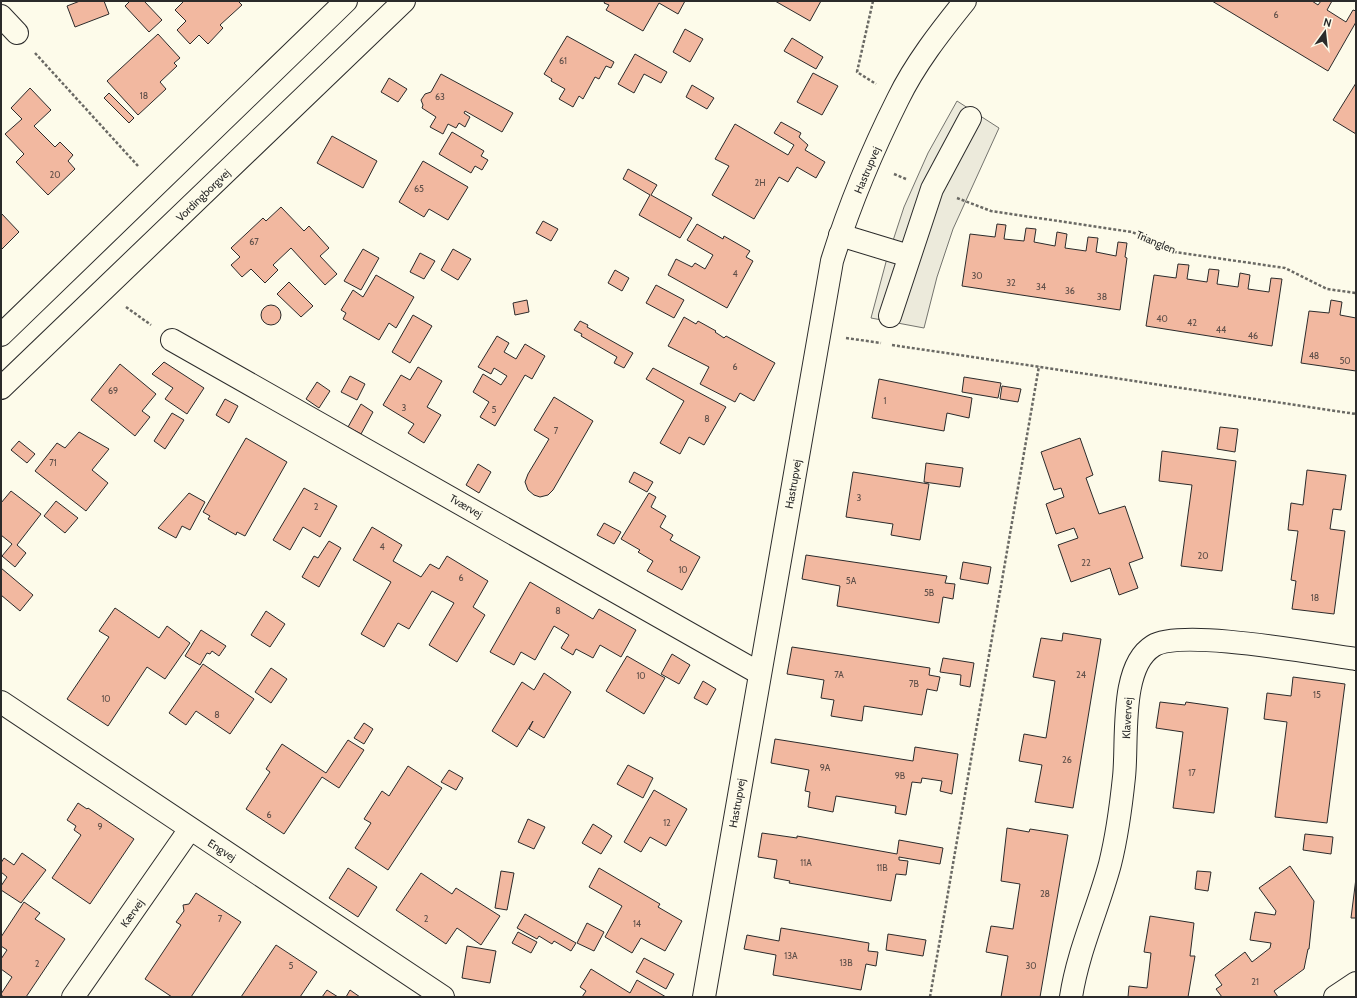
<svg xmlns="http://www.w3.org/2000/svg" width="1357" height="998" font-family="Cabin,sans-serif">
<rect width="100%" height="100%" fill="#fdfbea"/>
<polygon fill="#eceadb" stroke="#74746e" points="957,101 999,128 953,229 937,277 924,328 871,318 886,262 904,207 928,153"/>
<g fill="#f2b8a0" stroke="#2b2b2b">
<polygon points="80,1 104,1 109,14 75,27 67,6"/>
<polygon points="130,1 144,1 162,20 149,32 125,6"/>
<polygon points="184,1 238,1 242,5 220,25 223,28 208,44 199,35 190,44 177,30 186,21 175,10"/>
<polygon points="605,1 685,1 678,14 659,3 643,31 606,10 609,5 604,3"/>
<polygon points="775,1 821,1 810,21"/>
<polygon points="1212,1 1312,1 1318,5 1321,1 1332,1 1327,10 1346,22 1353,10 1356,11 1356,22 1328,71"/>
<polygon points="685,29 703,39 690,62 673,52"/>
<polygon points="158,34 180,58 174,63 177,66 160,82 166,89 138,115 107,81"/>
<polygon points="567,36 614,62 611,68 606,66 599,79 595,77 583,99 579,96 573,107 559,99 565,89 551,81 552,79 544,74"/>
<polygon points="792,38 823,57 816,69 784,51"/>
<polygon points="635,54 667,72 661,83 644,74 634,93 618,84"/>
<polygon points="813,73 838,86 822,115 797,102"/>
<polygon points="441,74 513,113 502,132 465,111 464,113 470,117 465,127 459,123 456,128 448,124 443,134 430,127 436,117 422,108 423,105 421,100 425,94 431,92"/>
<polygon points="389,78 407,89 398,102 381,92"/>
<polygon points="1356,83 1356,134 1333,120"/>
<polygon points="692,85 714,98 707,109 686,97"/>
<polygon points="30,88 51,110 34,126 55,147 60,142 73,155 68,161 75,169 48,195 16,162 24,154 5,134 22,119 11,108"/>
<polygon points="109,93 134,118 129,123 104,98"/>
<polygon points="781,122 801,133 799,137 808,145 805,150 825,162 816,178 797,167 788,182 779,177 754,219 712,195 729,166 715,159 735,124 788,155 794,145 774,133"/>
<polygon points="452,132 484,151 481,156 488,160 482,170 475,166 471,173 439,154"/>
<polygon points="332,136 377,161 363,188 317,163"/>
<polygon points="423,161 468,187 448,220 429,209 424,217 399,202"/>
<polygon points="628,169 657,185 651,195 692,218 680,238 639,215 650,195 623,179"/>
<polygon points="281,207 304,231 309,226 329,248 320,256 337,274 325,285 291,248 273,265 278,270 265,283 251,269 242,277 231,265 240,257 231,248 263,218 266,221"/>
<polygon points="1,213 19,232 1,250"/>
<polygon points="543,221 558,229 551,241 536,233"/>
<polygon points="697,224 723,239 724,236 750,251 746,257 753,261 727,308 668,275 676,259 692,267 695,263 705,269 713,255 687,240"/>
<polygon points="997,224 1006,225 1004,239 1024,241 1026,228 1036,229 1034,242 1055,246 1057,232 1067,234 1065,248 1086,251 1088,237 1098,238 1096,252 1116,256 1118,242 1127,243 1125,257 1127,258 1120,310 962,286 970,234 995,237"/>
<polygon points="363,249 379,258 361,290 344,281"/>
<polygon points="453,249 471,259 458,280 441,270"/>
<polygon points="420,253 435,261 424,279 410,272"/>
<polygon points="1178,264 1189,265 1187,279 1207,282 1209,269 1219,270 1217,284 1238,287 1240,273 1250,275 1248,289 1269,292 1271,278 1282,279 1272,346 1146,326 1154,275 1176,278"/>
<polygon points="615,270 629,278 622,291 608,283"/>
<polygon points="376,275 414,297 396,328 389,323 379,340 343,319 346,313 341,310 353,290 363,297"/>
<polygon points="289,282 313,306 301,317 277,294"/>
<polygon points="656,285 684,300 674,318 646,303"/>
<polygon points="527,300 529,312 515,315 513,303"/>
<polygon points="1331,300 1342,302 1340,315 1356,318 1356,371 1301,363 1309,311 1329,313"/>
<circle cx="271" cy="315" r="10"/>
<polygon points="413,315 432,326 410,363 392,352"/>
<polygon points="684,317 696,324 698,321 716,331 715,332 724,338 726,336 775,363 754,401 740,393 735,402 700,384 709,367 668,346"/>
<polygon points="580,321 588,325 587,327 633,353 624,368 614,363 617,357 581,336 582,334 574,330"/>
<polygon points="497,336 509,343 504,352 516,359 525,344 545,356 532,379 525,375 495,426 480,417 489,402 473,392 483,374 501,385 507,376 494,368 491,374 478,367"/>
<polygon points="164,362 204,388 187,414 165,399 173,388 152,374"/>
<polygon points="120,364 156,394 142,411 150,417 135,436 91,400"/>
<polygon points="418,367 442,381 427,407 441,415 424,443 408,433 414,424 383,405 401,375 410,380"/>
<polygon points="653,368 726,407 704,445 689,437 680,454 660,443 684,401 646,379"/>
<polygon points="350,376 365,384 357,400 341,392"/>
<polygon points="964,377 1001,383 998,398 962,392"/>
<polygon points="879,379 972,398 969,418 947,413 944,431 872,418"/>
<polygon points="317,382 330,391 319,408 306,399"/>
<polygon points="1002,386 1021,389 1018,402 1000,399"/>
<polygon points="554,397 593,421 553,490 548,495 540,497 534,495 528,490 525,482 528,474 549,439 534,430"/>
<polygon points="225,399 238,406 229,423 216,415"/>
<polygon points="361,404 373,412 361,434 348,427"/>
<polygon points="172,413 184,420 165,449 154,441"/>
<polygon points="1220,427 1238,429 1235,452 1217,449"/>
<polygon points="79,432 109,449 92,470 108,483 86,511 35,471 57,443 65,448"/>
<polygon points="246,438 287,462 245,536 237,532 236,535 208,519 210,516 203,512"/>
<polygon points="1080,438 1093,475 1086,478 1099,514 1125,506 1143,558 1129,563 1138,588 1119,595 1110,568 1071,582 1058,545 1078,538 1074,528 1056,534 1046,504 1064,497 1061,488 1054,490 1041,452"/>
<polygon points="19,441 35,454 27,463 11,450"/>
<polygon points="1162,451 1236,461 1222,571 1181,566 1192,485 1159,481"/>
<polygon points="926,463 963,468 960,487 924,482"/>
<polygon points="478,464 491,472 479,493 466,485"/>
<polygon points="1307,470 1346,475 1341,510 1333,509 1330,529 1345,531 1334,614 1292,609 1296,581 1291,580 1298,531 1288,530 1291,503 1303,505"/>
<polygon points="634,472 653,482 647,492 629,482"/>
<polygon points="853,472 929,484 920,540 891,535 893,524 846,517"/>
<polygon points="304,488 337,506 320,537 303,527 290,550 273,540"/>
<polygon points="11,491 41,514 17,545 26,553 15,567 2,556 12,544 1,535 1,503"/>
<polygon points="189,493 205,502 190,530 182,526 176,538 158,528"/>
<polygon points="649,493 656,497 651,507 666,516 660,527 673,535 670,540 700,557 682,590 647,571 653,561 638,552 640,550 621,539"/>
<polygon points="56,501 78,518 65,533 44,516"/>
<polygon points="604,523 621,532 614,544 597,535"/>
<polygon points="372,527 402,545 393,561 421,577 430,564 439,569 447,556 488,581 473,607 485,615 457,662 429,645 454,603 432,591 409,629 398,623 384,647 361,634 391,582 353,560"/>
<polygon points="329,541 341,548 319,587 302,577 314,556 318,558"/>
<polygon points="806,555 947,576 945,583 955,584 953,599 943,597 939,623 837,606 840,586 802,579"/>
<polygon points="963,562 991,567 988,584 960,579"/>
<polygon points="1,568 33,595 20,611 1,595"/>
<polygon points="530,582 593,619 599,609 636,630 621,657 600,645 593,658 576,649 573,655 561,648 569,635 554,626 535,660 521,652 514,665 490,652"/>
<polygon points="115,608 159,638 167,626 190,643 165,679 147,667 108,726 67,699 109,637 99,631"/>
<polygon points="266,611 285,624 270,647 251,635"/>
<polygon points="201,630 226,646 219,656 212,651 210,654 207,653 200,665 185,656"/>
<polygon points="1063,633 1101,639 1073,808 1035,802 1042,765 1019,761 1024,734 1046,738 1055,681 1033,677 1041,638 1062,641"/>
<polygon points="792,647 930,668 929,675 940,677 937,691 927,689 922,715 864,706 862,721 831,716 834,700 821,698 824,680 787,674"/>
<polygon points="672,654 690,665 679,684 661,674"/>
<polygon points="627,656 665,678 644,714 606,691"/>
<polygon points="943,658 974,663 970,687 960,685 961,675 940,672"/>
<polygon points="203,664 254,699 230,734 196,711 186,725 169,713"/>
<polygon points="271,668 287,679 271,703 255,692"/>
<polygon points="544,673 571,692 544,738 529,729 533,721 517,747 492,731 522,682 534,690"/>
<polygon points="1293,677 1345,684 1327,823 1275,817 1287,722 1264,719 1267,693 1291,696"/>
<polygon points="703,681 716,689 707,705 694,698"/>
<polygon points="1160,702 1185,705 1186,702 1228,708 1214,813 1173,808 1183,732 1156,728"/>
<polygon points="364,723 373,729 364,744 354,738"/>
<polygon points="775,739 913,761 915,747 958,754 952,794 940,791 942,781 922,778 921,783 912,782 906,815 895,813 896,806 836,796 833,812 808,807 810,792 805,791 809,770 771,763"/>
<polygon points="348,740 364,750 339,788 322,777 284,834 246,809 270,772 266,769 282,744 326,773"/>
<polygon points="628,765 653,778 643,798 617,784"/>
<polygon points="408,766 442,788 388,870 355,848 371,823 364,819 382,791 389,796"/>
<polygon points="449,770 463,778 456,790 441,782"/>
<polygon points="654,790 687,809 666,846 650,837 641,852 624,842"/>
<polygon points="78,803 87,809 88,808 134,839 90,904 52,878 81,835 74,830 76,826 67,820"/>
<polygon points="528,819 545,827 534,849 518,842"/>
<polygon points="593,824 612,836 601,854 582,843"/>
<polygon points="1007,828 1029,832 1030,829 1068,835 1040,997 1001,997 1008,956 986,952 991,926 1013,929 1020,884 1001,881"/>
<polygon points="762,833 797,838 797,836 897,854 899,840 943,848 940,864 899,857 899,860 908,861 906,875 896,874 891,901 789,883 790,881 774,878 777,860 758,857"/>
<polygon points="1305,834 1333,837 1331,854 1303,850"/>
<polygon points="22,853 46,870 21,903 1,890 1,886 7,877 1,872 1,863 4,858 14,865"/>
<polygon points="1290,866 1314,901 1309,949 1308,949 1304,969 1274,991 1278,997 1222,997 1216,989 1222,985 1215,975 1245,952 1252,962 1270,948 1271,943 1250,940 1255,912 1275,915 1276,911 1259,888"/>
<polygon points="348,868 377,887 358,917 329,898"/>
<polygon points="599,868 660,904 658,907 682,921 665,951 641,938 632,953 605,937 622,906 589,887"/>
<polygon points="501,871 514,873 507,910 495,908"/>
<polygon points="1197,871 1211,872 1208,891 1195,889"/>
<polygon points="421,873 452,894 456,888 500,916 481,945 457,928 446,944 396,910"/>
<polygon points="1356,878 1356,918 1351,918"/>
<polygon points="196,893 241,922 191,997 172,997 145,979 181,925 176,922 184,911 183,905 189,904"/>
<polygon points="24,902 40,913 35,919 65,939 26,997 3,997 1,994 12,977 1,969 1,959 7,950 1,946 1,937"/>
<polygon points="525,914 576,943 571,951 554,941 552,944 539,936 537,939 517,928"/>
<polygon points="1150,916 1194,923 1190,956 1195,956 1188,997 1128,997 1129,986 1147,988 1151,953 1144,952"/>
<polygon points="587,923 604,932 594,951 577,943"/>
<polygon points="781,928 869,943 868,951 878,952 876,966 866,964 861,990 773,975 776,955 744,949 747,935 779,941"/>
<polygon points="518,932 537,942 531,953 512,943"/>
<polygon points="888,934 926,940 923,956 886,950"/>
<polygon points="276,945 317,972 300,997 241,997"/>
<polygon points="467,946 496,951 490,983 462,978"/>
<polygon points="644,958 674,974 666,989 636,972"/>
<polygon points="591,969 630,993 637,980 666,997 582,997 586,991 580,987"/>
<polygon points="327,990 338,997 322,997"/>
<polygon points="350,990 360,997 346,997"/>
</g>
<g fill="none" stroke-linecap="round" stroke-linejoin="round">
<g stroke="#2b2b2b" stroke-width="24">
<g id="minor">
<polyline points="1,16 17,33"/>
<polyline points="840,235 909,256"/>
<polyline points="890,316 932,189 970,118"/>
<polyline points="172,340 759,673"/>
<polyline points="1,702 443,997"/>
<polyline points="73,997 190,829"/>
<path d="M704 997 832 261C849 206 872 151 898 99 915 64 940 32 965 1"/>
<path d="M1071 997C1078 951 1098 909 1110 864 1117 836 1121 806 1124 777 1128 741 1119 667 1153 646 1181 628 1317 654 1356 659"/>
<polyline points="1335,997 1356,983"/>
</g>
</g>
<g stroke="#2b2b2b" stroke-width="24">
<g id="major">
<polyline points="1,335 346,1"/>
<polyline points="1,388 404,1"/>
</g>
</g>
<g stroke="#6a6964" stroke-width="2.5" stroke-dasharray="3 2" stroke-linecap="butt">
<polyline points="873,1 857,72 876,84"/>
<polyline points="35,53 138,166"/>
<polyline points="894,174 906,179"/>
<polyline points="957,198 991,211 1132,232 1175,252 1285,268 1327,289 1356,293"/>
<polyline points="126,307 151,325"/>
<polyline points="846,338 881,343"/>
<polyline points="892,345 1356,414"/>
<polyline points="930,997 1039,366"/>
</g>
<use href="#minor" stroke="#fdfbea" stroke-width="22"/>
<use href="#major" stroke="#fdfbea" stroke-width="22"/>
</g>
<g text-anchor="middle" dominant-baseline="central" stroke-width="3" stroke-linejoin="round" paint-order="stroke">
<g font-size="9" fill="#5d4e48">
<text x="1276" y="14">6</text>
<text x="563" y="60">61</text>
<text x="144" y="95">18</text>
<text x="440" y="96">63</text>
<text x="55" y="174">20</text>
<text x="760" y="182">2H</text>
<text x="419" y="188">65</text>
<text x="254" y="241">67</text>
<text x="735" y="273">4</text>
<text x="977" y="275">30</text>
<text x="1011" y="282">32</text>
<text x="1041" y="286">34</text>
<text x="1070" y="290">36</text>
<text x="1102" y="296">38</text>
<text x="1162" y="318">40</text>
<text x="1192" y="322">42</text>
<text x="1221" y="329">44</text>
<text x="1253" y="335">46</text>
<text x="1314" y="355">48</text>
<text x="1345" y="360">50</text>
<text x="735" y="366">6</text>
<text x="113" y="390">69</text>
<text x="885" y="400">1</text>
<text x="404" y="407">3</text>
<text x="494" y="409">5</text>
<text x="707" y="418">8</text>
<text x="556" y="430">7</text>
<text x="53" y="462">71</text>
<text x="859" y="497">3</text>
<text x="316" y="506">2</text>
<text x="382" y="546">4</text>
<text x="1203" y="555">20</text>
<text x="1086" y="562">22</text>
<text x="683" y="569">10</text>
<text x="461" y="577">6</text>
<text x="851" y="580">5A</text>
<text x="929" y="592">5B</text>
<text x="1315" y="597">18</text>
<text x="558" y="610">8</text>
<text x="839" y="674">7A</text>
<text x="1081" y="674">24</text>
<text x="641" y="675">10</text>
<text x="914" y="683">7B</text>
<text x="1317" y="694">15</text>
<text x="106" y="698">10</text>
<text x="217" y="714">8</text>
<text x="1067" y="759">26</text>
<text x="825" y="767">9A</text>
<text x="1192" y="772">17</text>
<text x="900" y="775">9B</text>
<text x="269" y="814">6</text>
<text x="667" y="822">12</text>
<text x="100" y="826">9</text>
<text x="806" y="862">11A</text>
<text x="882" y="867">11B</text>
<text x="1045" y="893">28</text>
<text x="220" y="918">7</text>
<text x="426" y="918">2</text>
<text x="637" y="923">14</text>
<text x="791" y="955">13A</text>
<text x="846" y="962">13B</text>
<text x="37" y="963">2</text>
<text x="291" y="965">5</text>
<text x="1031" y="965">30</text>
<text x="1255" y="981">21</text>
</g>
<g font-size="11" fill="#2b2b2b" stroke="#fdfbea">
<text transform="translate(867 170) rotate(-67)">Hastrupvej</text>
<text transform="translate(203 195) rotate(-44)">Vordingborgvej</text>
<text transform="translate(1156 242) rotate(23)">Trianglen</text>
<text transform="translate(793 484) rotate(-80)">Hastrupvej</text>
<text transform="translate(466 506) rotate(30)">Tværvej</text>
<text transform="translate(1127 718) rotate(-87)">Klavervej</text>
<text transform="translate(737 803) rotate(-80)">Hastrupvej</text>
<text transform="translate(222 850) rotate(33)">Engvej</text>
<text transform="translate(132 913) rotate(-55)">Kærvej</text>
</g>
</g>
<rect width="1357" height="998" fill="none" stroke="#2b2b2b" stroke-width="4"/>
<g transform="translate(1325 32) rotate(15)" stroke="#fdfbea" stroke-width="3" paint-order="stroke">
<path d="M0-3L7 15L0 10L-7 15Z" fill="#2b2b2b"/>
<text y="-6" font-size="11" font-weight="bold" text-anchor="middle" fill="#2b2b2b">N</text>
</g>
</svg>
